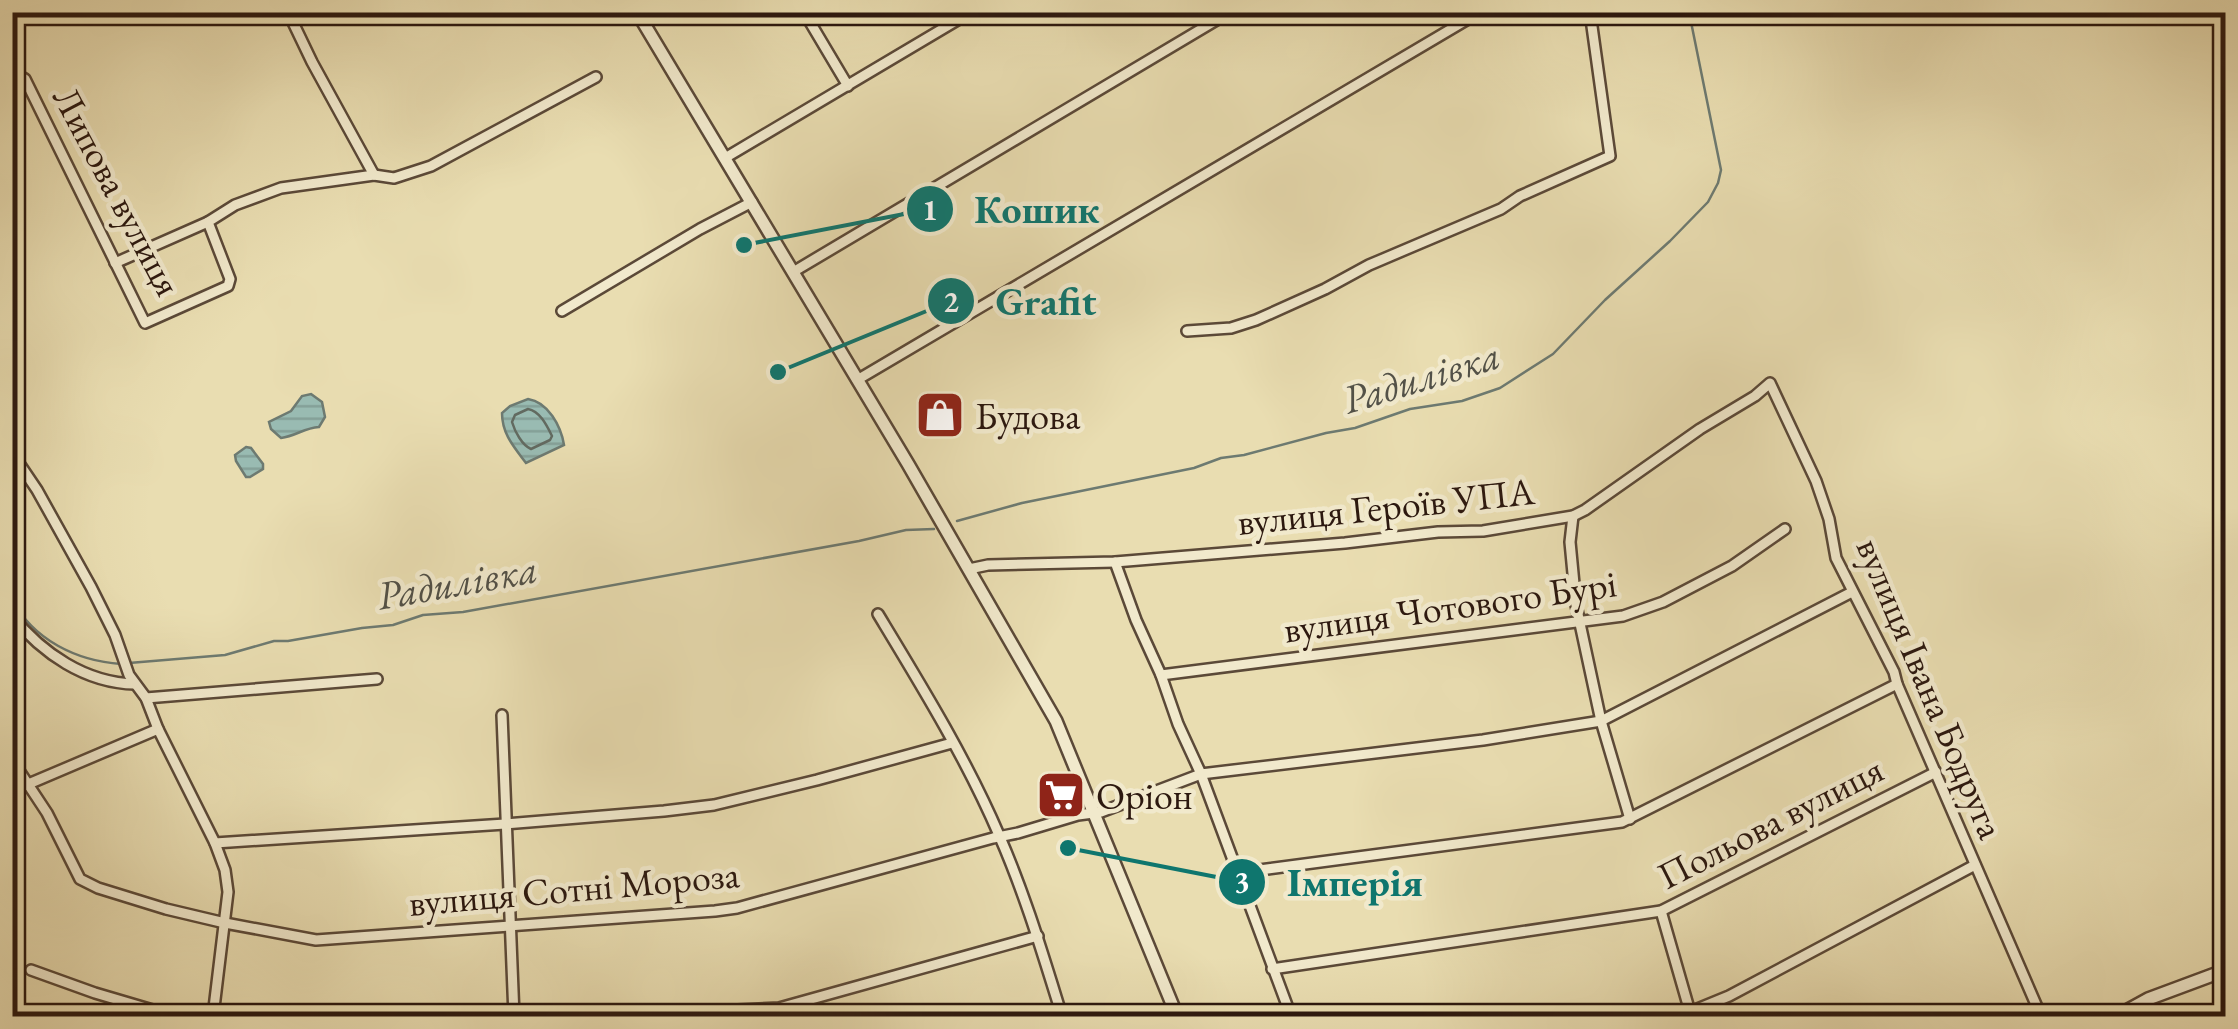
<svg xmlns="http://www.w3.org/2000/svg" width="2238" height="1029" font-family="'EB Garamond',serif">
<defs>
<pattern id="water-rules" width="6" height="5" patternUnits="userSpaceOnUse" patternTransform="scale(2.5)"><rect width="6" height="5" fill="#99bbb2"/><path d="M0 2.5h6" fill="none" stroke="#84a098"/></pattern>
</defs>
<rect width="100%" height="100%" fill="#e9ddb1"/>
<filter id="stains"><feTurbulence type="fractalNoise" baseFrequency=".002" numOctaves="4"/><feColorMatrix values="0 0 0 0 .2 0 0 0 0 .09 0 0 0 0 .02 0 0 0 .5 -.17"/></filter>
<radialGradient id="worn" r=".72"><stop offset=".6" stop-color="#630" stop-opacity="0"/><stop offset="1" stop-color="#630" stop-opacity=".3"/></radialGradient>
<g fill="url(#water-rules)" stroke="#6d7a71" stroke-width="2.5">
<path d="M311 394 322 402 325 417 319 427C304 428 296 436 281 438L271 429 269 422 291 411 302 396Z"/>
<path d="M528 399C548 402 561 426 564 445L526 463C514 447 502 434 502 413L510 406Z"/>
<polygon points="246,447 251,448 263,464 263,469 250,477 246,477 236,461 235,455"/>
</g>
<g fill="none" stroke-linecap="round" stroke-linejoin="round">
<path stroke="#626a60" stroke-width="2.5" d="M528 409C540 411 547 426 552 436L550 440 531 449C522 445 515 432 512 422L515 415Z"/>
<g stroke="#6d7a71" stroke-width="2.5">
<polyline points="957,521 1022,503 1194,468 1221,458 1244,455 1326,433 1355,428 1410,409 1462,401 1500,388 1553,354 1605,300 1670,241 1708,202 1718,183 1721,170 1689,12"/>
<path d="M12 599C33 640 77 661 121 664"/>
<polyline points="129,663 225,655 274,641 288,641 362,628 393,625 423,615 463,612 859,541 906,530 934,529"/>
<polyline points="12,1014 16,1016"/>
</g>
<g stroke="#5b4938" stroke-width="14">
<g id="minor">
<polyline points="288,12 312,62 374,175"/>
<polyline points="804,12 848,86"/>
<polyline points="12,79 20,76 25,79 145,323 228,286 230,279 208,222 235,205 281,188 374,175 394,178 431,166 596,77"/>
<polyline points="725,158 971,12"/>
<polyline points="115,263 208,222"/>
<polyline points="793,272 1230,12"/>
<polyline points="562,311 700,229 752,202"/>
<polyline points="1187,331 1231,328 1256,320 1325,289 1369,265 1501,209 1520,196 1610,156 1590,12"/>
<polyline points="857,380 1480,12"/>
<polyline points="12,453 37,490 91,587 115,635 129,675 146,698 158,729 215,843 225,870 228,892 213,1016"/>
<polyline points="1573,516 1570,542 1576,605 1601,721 1630,819"/>
<polyline points="1115,562 1136,620 1161,675 1178,724 1201,774 1291,1016"/>
<polyline points="969,569 988,565 1115,562 1345,543 1438,532 1483,531 1573,516 1585,510 1700,429 1755,396 1770,383 1816,481 1829,519 1836,558 1894,672 1897,684 2041,1016"/>
<path d="M878 614C921 685 966 758 999 835 1025 894 1043 955 1062 1016"/>
<path d="M12 616C42 653 85 683 135 684"/>
<polyline points="1161,675 1623,616 1663,602 1732,566 1785,529"/>
<polyline points="146,698 377,679"/>
<polyline points="502,715 514,1016"/>
<polyline points="12,760 47,813 80,879 98,888 166,909 225,923 316,940 715,911 737,908 993,838 1018,833 1078,815 1101,812 1201,774 1483,740 1601,721 1852,592"/>
<polyline points="12,791 158,729"/>
<polyline points="215,843 505,824 664,811 714,805 817,780 952,743"/>
<polyline points="1237,873 1622,822 1897,684"/>
<polyline points="1661,911 1690,1012"/>
<polyline points="1272,969 1661,911 1936,772"/>
<polyline points="31,970 95,993 173,1016"/>
<polyline points="608,1016 779,1008 1038,936"/>
<polyline points="1669,1016 1690,1012 1729,996 1975,865"/>
</g>
</g>
<g stroke="#5b4938" stroke-width="16">
<g id="tertiary">
<polyline points="637,12 908,464 1056,721 1177,1016"/>
<polyline points="2117,1016 2148,999 2226,970"/>
</g>
</g>
<use href="#minor" stroke="#f1e9cc" stroke-width="9"/>
<use href="#tertiary" stroke="#f1e9cc" stroke-width="11"/>
</g>
<defs>
<g id="shop-square" transform="scale(2.5)"><rect x="-9" y="-9" width="18" height="18" rx="4" fill="#8f2418" stroke="#f1e9cc"/><path d="M-5-2.5h2.3a2.7 3.5 0 0 1 5.4 0H5L5.5 6h-11ZM-1.5-2.5h3a1.5 2.3 0 0 0-3 0Z" fill="#fff"/></g>
<g id="supermarket-square" transform="scale(2.5)"><rect x="-9" y="-9" width="18" height="18" rx="4" fill="#8f2418" stroke="#f1e9cc"/><path d="M-6-5.5h2.5l.6 2H6L4.5 2H-2.5L-4.4-4H-6ZM-1.5 3.2a1.3 1.3 0 1 0 .1 0ZM3 3.2a1.3 1.3 0 1 0 .1 0Z" fill="#fff"/></g>
</defs>
<g fill-rule="evenodd">
<use href="#shop-square" x="940" y="415"/>
<use href="#supermarket-square" x="1061" y="795"/>
</g>
<g text-anchor="middle" dominant-baseline="central" stroke-width="9" stroke-linejoin="round" paint-order="stroke">
<g font-size="38" fill="#2c180f" stroke="#f1e9cc">
<text transform="translate(118 191) rotate(62)">Липова вулиця</text>
<text transform="translate(1386 506) rotate(-6)">вулиця Героїв УПА</text>
<text transform="translate(1450 606) rotate(-8)">вулиця Чотового Бурі</text>
<text transform="translate(1931 688) rotate(67)">вулиця Івана Бодруга</text>
<text transform="translate(1770 822) rotate(-27)">Польова вулиця</text>
<text transform="translate(574 888) rotate(-5)">вулиця Сотні Мороза</text>
</g>
<g font-size="38" fill="#2c180f" stroke="#f1e9cc" text-anchor="start">
<text x="975" y="415">Будова</text>
<text x="1096" y="795">Оріон</text>
</g>
<g font-size="40" font-style="italic" fill="#525148" stroke="#f1e9cc">
<text transform="translate(1421 377) rotate(-17)">Радилівка</text>
<text transform="translate(457 582) rotate(-10)">Радилівка</text>
</g>
</g>
<path fill="none" stroke="#0f766e" stroke-width="4" d="M744 245L930 209M778 372L951 301M1068 848L1242 882"/>
<g fill="#0f766e" stroke="#f1e9cc" stroke-width="4">
<circle cx="744" cy="245" r="10"/>
<circle cx="778" cy="372" r="10"/>
<circle cx="1068" cy="848" r="10"/>
<circle cx="930" cy="209" r="25"/>
<circle cx="951" cy="301" r="25"/>
<circle cx="1242" cy="882" r="25"/>
</g>
<g font-size="30" text-anchor="middle" font-weight="bold" fill="#fff">
<text x="930" y="220">1</text>
<text x="951" y="312">2</text>
<text x="1242" y="892">3</text>
</g>
<g font-size="40" text-anchor="middle" font-weight="bold" fill="#0f766e" stroke="#f1e9cc" stroke-width="9" stroke-linejoin="round" paint-order="stroke">
<text x="1037" y="223">Кошик</text>
<text x="1046" y="315">Grafit</text>
<text x="1355" y="896">Імперія</text>
</g>
<rect width="2238" height="1029" fill="none" stroke="#e9ddb1" stroke-width="50"/>
<rect x="15" y="15" width="2208" height="999" fill="none" stroke="#2c180f" stroke-width="5"/>
<rect x="25" y="25" width="2188" height="979" fill="none" stroke="#2c180f" stroke-width="2.5"/>
<rect width="100%" height="100%" filter="url(#stains)"/>
<rect width="100%" height="100%" fill="url(#worn)"/>
</svg>
